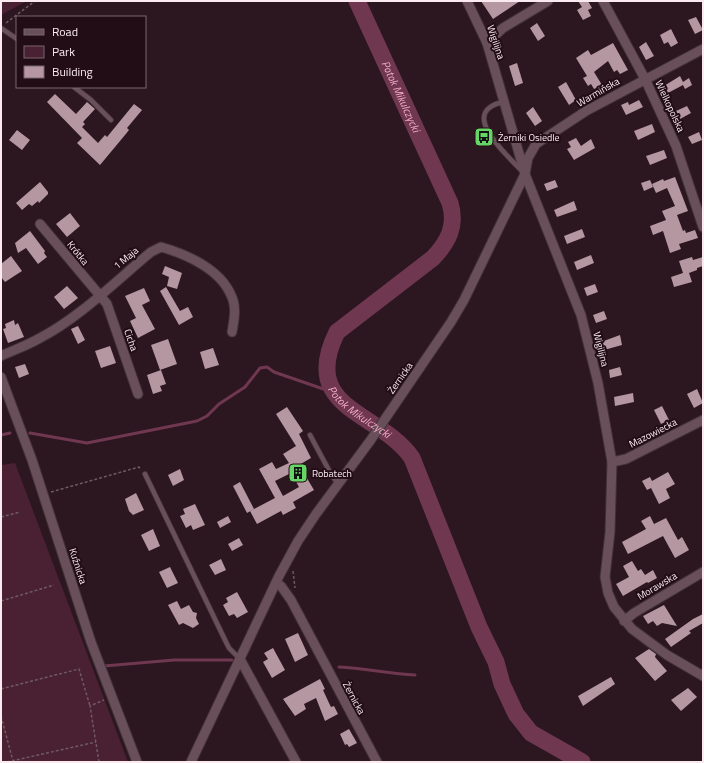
<svg xmlns="http://www.w3.org/2000/svg" width="704" height="763" font-family="'Titillium Web',sans-serif">
<rect width="100%" height="100%" fill="#2c161f"/>
<g fill="#4a2033">
<polygon points="1,1 27,1 1,15"/>
<polygon points="15,463 128,762 1,762 1,465"/>
</g>
<g fill="none" stroke-linecap="round" stroke-linejoin="round">
<g stroke="#6f3750" stroke-width="3">
<polyline points="30,433 87,443 197,421 207,416 219,404 245,387 260,368 267,367 274,372 335,393"/>
<polyline points="1,435 10,433"/>
<polyline points="104,666 174,660 232,660"/>
<path d="M339 667C365 668 389 674 415 675"/>
</g>
<path stroke="#6f3750" stroke-width="17" id="s1" d="M357 1 450 203C457 226 448 242 433 258L337 332C298 410 381 412 412 458L479 627 496 662 502 684 516 714 531 733 582 762"/>
</g>
<g fill="#b597a2" fill-rule="evenodd">
<polygon points="481,1 520,1 493,19"/>
<polygon points="578,1 588,1 592,8 588,10 591,16 583,20 577,10 582,7"/>
<polygon points="696,17 703,30 695,34 688,20"/>
<polygon points="537,23 545,36 538,41 530,28"/>
<polygon points="671,29 678,43 671,47 668,42 664,44 660,35"/>
<polygon points="646,42 654,56 646,60 639,47"/>
<polygon points="613,43 628,70 620,74 617,70 614,72 608,61 594,72 602,85 594,89 591,84 588,86 583,78 587,76 576,58 588,50 591,55"/>
<polygon points="517,63 523,83 515,86 509,66"/>
<polygon points="680,76 683,82 689,78 692,85 685,89 683,85 668,93 664,86"/>
<polygon points="566,82 576,100 569,105 558,87"/>
<polygon points="55,94 76,114 87,102 95,109 83,122 85,124 82,127 98,143 105,135 107,137 134,104 142,110 127,128 129,130 125,135 100,165 77,143 82,138 47,102"/>
<polygon points="639,100 643,107 626,115 621,105 628,102 629,105"/>
<polygon points="687,106 691,113 680,119 676,111"/>
<polygon points="533,107 542,121 535,126 526,113"/>
<polygon points="652,124 655,132 638,140 634,131"/>
<polygon points="17,130 30,140 22,150 9,140"/>
<polygon points="699,132 702,140 692,144 688,137"/>
<polygon points="576,138 581,146 591,139 595,148 574,160 567,149 571,147 568,142"/>
<polygon points="664,150 667,158 650,165 646,156"/>
<polygon points="675,177 688,211 677,215 683,231 685,230 686,233 695,230 698,238 679,244 681,249 670,253 663,231 653,235 650,226 666,220 662,211 675,206 667,188 656,193 652,184 663,179 664,181"/>
<polygon points="555,180 558,187 547,191 544,184"/>
<polygon points="650,180 653,187 644,191 641,183"/>
<polygon points="40,182 48,192 48,194 39,203 38,201 32,206 29,204 22,210 16,203"/>
<polygon points="574,201 577,210 557,217 554,210"/>
<polygon points="70,213 80,226 67,237 56,224"/>
<polygon points="582,229 585,237 567,244 564,236"/>
<polygon points="30,231 45,251 44,253 47,257 38,264 26,248 18,253 15,243"/>
<polygon points="591,255 594,263 577,270 574,262"/>
<polygon points="11,256 22,271 5,282 1,277 1,264"/>
<polygon points="692,257 693,260 703,257 703,266 697,268 697,270 689,273 692,282 674,287 671,277 683,273 679,261"/>
<polygon points="165,266 182,273 177,289 167,286 169,277 162,274"/>
<polygon points="595,284 598,292 587,296 584,288"/>
<polygon points="67,286 78,298 64,309 54,297"/>
<polygon points="166,287 180,311 188,307 193,317 179,325 160,291"/>
<polygon points="144,288 150,301 142,305 155,329 138,338 130,321 136,318 125,296"/>
<polygon points="604,311 607,319 596,323 593,315"/>
<polygon points="14,320 15,325 18,323 24,337 8,343 3,329 6,328 5,324"/>
<polygon points="78,326 85,340 78,344 71,329"/>
<polygon points="620,335 622,345 604,350 601,342"/>
<polygon points="168,339 177,364 160,370 151,345"/>
<polygon points="110,346 116,363 101,368 95,351"/>
<polygon points="213,348 219,365 205,369 200,352"/>
<polygon points="25,364 29,374 19,378 15,367"/>
<polygon points="620,367 622,375 610,378 609,370"/>
<polygon points="161,370 166,384 160,386 162,391 153,394 147,375"/>
<polygon points="697,389 703,403 694,408 687,394"/>
<polygon points="633,393 634,402 615,406 614,397"/>
<polygon points="662,406 669,420 661,424 654,410"/>
<path d="M287 407 303 431 299 434 311 458 299 465 314 490 293 502 296 508 283 515 281 511 257 524 250 511 275 498 259 469 272 462 276 469 289 463 283 454 296 446 276 414ZM291 473 299 487 283 496 275 481Z"/>
<polygon points="180,469 184,480 173,486 168,475"/>
<polygon points="668,472 675,484 666,489 670,498 659,504 651,488 647,490 642,481 650,477 652,481"/>
<polygon points="240,482 254,509 247,513 233,486"/>
<polygon points="136,493 144,510 133,515 129,511 125,499"/>
<polygon points="195,504 205,525 193,530 191,525 186,528 180,516 185,514 183,509"/>
<polygon points="228,516 231,522 220,528 217,522"/>
<polygon points="650,516 654,524 666,518 678,540 682,537 689,550 675,558 663,536 628,554 622,542 646,529 641,521"/>
<polygon points="153,529 160,546 149,551 141,535"/>
<polygon points="239,538 243,545 232,551 228,544"/>
<polygon points="221,559 226,570 215,575 209,565"/>
<polygon points="632,561 638,571 641,569 645,575 653,570 657,578 648,583 647,582 623,596 616,584 629,577 623,566"/>
<polygon points="170,567 178,583 167,588 159,572"/>
<polygon points="237,592 248,612 237,618 234,614 229,616 223,605 228,602 226,598"/>
<polygon points="177,601 181,609 189,605 193,612 197,613 196,618 199,624 193,628 183,623 179,625 168,605"/>
<polygon points="664,605 677,626 662,623 657,626 653,621 648,624 643,616"/>
<polygon points="703,614 703,623 689,631 691,633 671,647 665,639 693,619"/>
<polygon points="298,633 308,655 295,662 285,639"/>
<polygon points="273,648 285,670 272,678 263,662 268,659 264,653"/>
<polygon points="649,649 656,654 655,657 667,671 655,681 635,658"/>
<polygon points="611,677 615,684 583,706 578,696"/>
<polygon points="320,679 325,689 323,690 329,703 331,707 334,706 338,714 325,721 316,698 304,704 306,709 295,716 283,699"/>
<polygon points="688,688 697,697 681,711 671,700"/>
<polygon points="349,729 357,743 349,747 347,744 345,745 340,734"/>
</g>
<g fill="none" stroke-linecap="round" stroke-linejoin="round">
<g stroke="#413137" stroke-width="6">
<g id="service">
<polyline points="1,28 17,39"/>
<polyline points="74,87 91,100 111,120"/>
<path d="M503 102C457 112 507 155 522 171"/>
<polyline points="310,435 332,476 338,483"/>
<polyline points="145,474 225,640 229,648 240,659"/>
</g>
</g>
<g stroke="#413137" stroke-width="11">
<g id="minor">
<polyline points="467,1 487,43 525,174 581,315 598,383 612,462 610,532 605,577 608,593 614,607 632,629 667,655 703,676"/>
<polyline points="603,1 645,79 676,146 703,227"/>
<polyline points="487,43 503,28 548,1"/>
<polyline points="40,224 107,304 138,394"/>
<path d="M1 356C14 350 28 345 40 338 79 318 117 280 151 252L161 247C186 254 220 269 231 295 237 307 234 320 232 332"/>
<polyline points="1,377 32,460 91,642 137,762"/>
<polyline points="612,462 626,459 703,420"/>
<polyline points="276,583 281,586 291,600 377,762"/>
<polyline points="624,621 634,613 703,572"/>
<polyline points="240,659 296,762"/>
<polyline points="191,762 279,576 298,541 316,514 370,441 451,322 464,300 525,174 528,158 536,144 586,111 703,49"/>
</g>
</g>
<g stroke="#6e5a62" stroke-width="1.5" stroke-dasharray="3 2" stroke-linecap="butt">
<polyline points="6,23 35,1"/>
<polyline points="51,492 139,467 141,470"/>
<polyline points="1,517 20,512"/>
<polyline points="293,571 295,588"/>
<polyline points="1,601 54,585"/>
<polyline points="1,689 79,669 90,706"/>
<polyline points="1,716 13,761"/>
<polyline points="7,762 96,742"/>
<polyline points="99,762 90,706 104,700"/>
</g>
<use href="#service" stroke="#694f59" stroke-width="4.5"/>
<use href="#minor" stroke="#694f59" stroke-width="9"/>
</g>
<defs>
<g id="bus-square" transform="scale(1)"><rect x="-9" y="-9" width="18" height="18" rx="4" fill="#67d466" stroke="#220d16"/><path d="M-5-6H5V4H4V6H2V4H-2V6H-4V4H-5ZM-3.5-4V0h7V-4ZM-3.5 1.2v1.5H-2V1.2ZM2 1.2v1.5H3.5V1.2Z" fill="#111"/></g>
<g id="building-square" transform="scale(1)"><rect x="-9" y="-9" width="18" height="18" rx="4" fill="#67d466" stroke="#220d16"/><path d="M-4-6H4V6H1V3H-1V6H-4ZM-2.5-4.3h1.7v1.8h-1.7ZM.8-4.3h1.7v1.8H.8ZM-2.5-1h1.7V.8h-1.7ZM.8-1h1.7V.8H.8Z" fill="#111"/></g>
</defs>
<g fill-rule="evenodd">
<use href="#bus-square" x="484" y="137"/>
<use href="#building-square" x="298" y="473"/>
</g>
<g text-anchor="middle" dominant-baseline="central" stroke-width="4" stroke-linejoin="round" paint-order="stroke">
<g font-size="10" fill="#fbebf1" stroke="#220d16">
<text transform="translate(496 42) rotate(71)">Wigilijna</text>
<text transform="translate(598 92) rotate(-30)">Warmińska</text>
<text transform="translate(670 106) rotate(65)">Wielkopolska</text>
<text transform="translate(78 253) rotate(51)">Krótka</text>
<text transform="translate(126 258) rotate(-40)">1 Maja</text>
<text transform="translate(131 340) rotate(71)">Cicha</text>
<text transform="translate(601 349) rotate(76)">Wigilijna</text>
<text transform="translate(400 378) rotate(-55)">Żernicka</text>
<text transform="translate(653 433) rotate(-27)">Mazowiecka</text>
<text transform="translate(78 566) rotate(72)">Kuźnicka</text>
<text transform="translate(657 586) rotate(-31)">Morawska</text>
<text transform="translate(354 698) rotate(62)">Żernicka</text>
</g>
<g font-size="10" fill="#fbebf1" stroke="#220d16" text-anchor="start">
<text x="498" y="137">Żerniki Osiedle</text>
<text x="312" y="473">Robatech</text>
</g>
<g font-size="11" font-style="italic" fill="#f8afcc" stroke="#220d16">
<text stroke="none"><textPath href="#s1" startOffset="105">Potok Mikulczycki</textPath></text>
<text stroke="none"><textPath href="#s1" startOffset="500">Potok Mikulczycki</textPath></text>
</g>
</g>
<rect width="704" height="763" fill="none" stroke="#fbebf1" stroke-width="4"/>
<rect x="16" y="16" width="130" height="72" fill="#220d16" stroke="#79666e"/>
<rect x="24" y="29" width="20" height="6" fill="#694f59" stroke="#79666e"/>
<text x="52" y="36" font-size="12" fill="#fbebf1">Road</text>
<rect x="24" y="46" width="20" height="12" fill="#4a2033" stroke="#79666e"/>
<text x="52" y="56" font-size="12" fill="#fbebf1">Park</text>
<rect x="24" y="66" width="20" height="12" fill="#b597a2" stroke="#79666e"/>
<text x="52" y="76" font-size="12" fill="#fbebf1">Building</text>
</svg>
